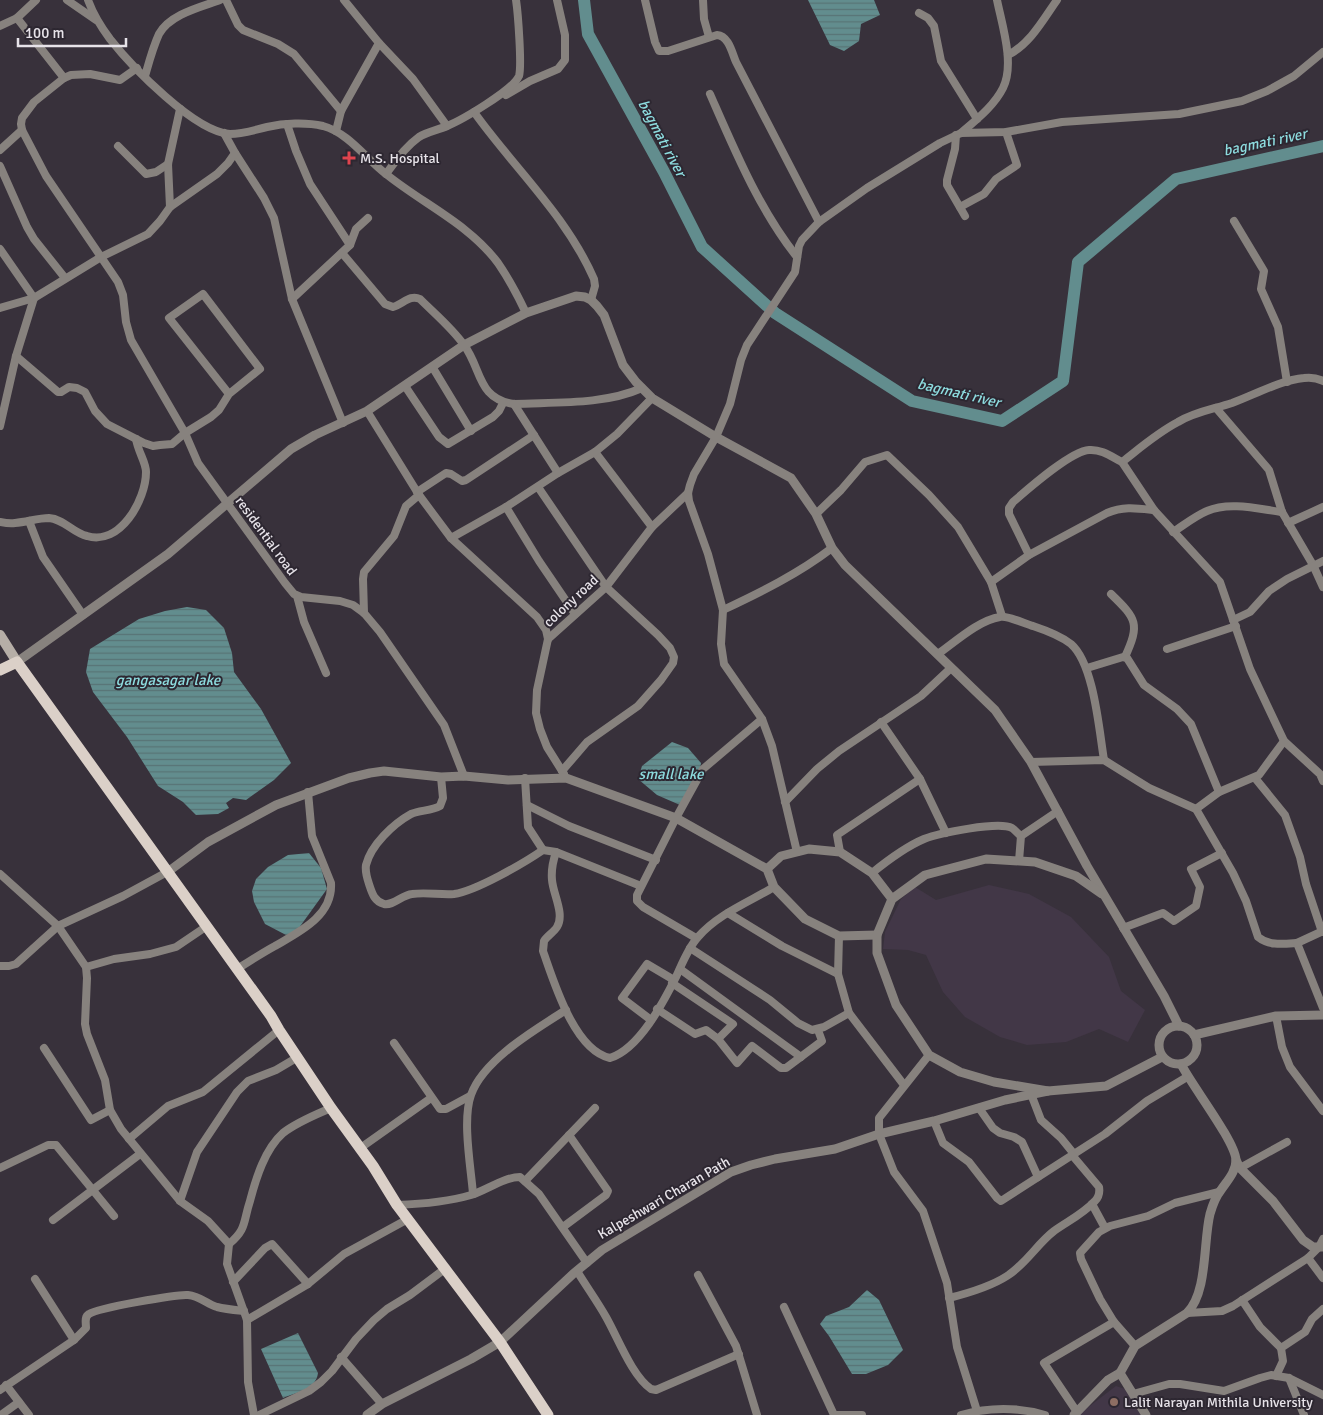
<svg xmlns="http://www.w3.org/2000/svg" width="1323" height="1415" font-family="Signika,sans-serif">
<defs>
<pattern id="water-rules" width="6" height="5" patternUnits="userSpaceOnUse" patternTransform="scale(1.25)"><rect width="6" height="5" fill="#628d8e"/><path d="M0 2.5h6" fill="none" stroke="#587375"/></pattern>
</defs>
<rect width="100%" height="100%" fill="#38313b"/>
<g fill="#423747">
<polygon points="989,885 1029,894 1071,917 1109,957 1121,991 1145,1010 1128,1042 1099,1029 1066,1042 1027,1045 1000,1037 965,1017 943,992 926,955 908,950 883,949 885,932 901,899 915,887 936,900"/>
<polygon points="1116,1386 1125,1389 1141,1415 1078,1415"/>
</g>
<g fill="url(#water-rules)">
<polygon points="808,0 874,0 880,15 861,24 859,41 844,51 830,45"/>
<polygon points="187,607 206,610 224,628 232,653 234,672 261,709 291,763 274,780 246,800 233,798 226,803 229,808 218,814 196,815 183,802 158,786 127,737 93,692 86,672 90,649 139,619 165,611"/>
<polygon points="672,742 688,748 701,763 699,777 680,805 657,795 638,779 642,766"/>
<polygon points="309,853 321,868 327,889 296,932 286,935 265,924 254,902 252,891 256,879 268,867 288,855"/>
<polygon points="867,1290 879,1300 903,1350 888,1365 866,1374 852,1374 829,1336 820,1324 826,1316 849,1307"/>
<path d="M298 1333 318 1373C316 1390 296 1392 283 1398L261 1349Z"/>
</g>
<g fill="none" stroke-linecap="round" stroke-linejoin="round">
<polyline stroke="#628d8e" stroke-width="12" points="584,0 588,34 664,172 702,247 775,313 912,401 1002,421 1063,381 1078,262 1176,179 1323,146"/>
<g stroke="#87827e" stroke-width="8">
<polyline points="67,0 96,20"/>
<path d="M88 0C93 14 101 27 110 39 132 67 195 132 230 134 243 134 254 130 267 127 284 123 306 122 323 126 349 133 366 159 386 174 423 204 469 224 498 263 509 279 518 296 526 313"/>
<polyline points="226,0 238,25 243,30 278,44 294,54 341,111"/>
<path d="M645 0 655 42 659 51H668L717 35C729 36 732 53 736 62L819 222"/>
<polyline points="703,0 704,19 709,37"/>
<polyline points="919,13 928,18 934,26 941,61 977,119"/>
<polyline points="17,18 64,78"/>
<polyline points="0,26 17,18 36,0"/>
<polyline points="379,43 413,79 447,126"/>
<path d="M1008 55C1030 44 1043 20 1057 0"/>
<polyline points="137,68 120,80 90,74 71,75 64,78 34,102 22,118 21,124 22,130 46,176 118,282 123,295 126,322 131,340 185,433 198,463 285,583 294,594 301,597 340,601 353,605 364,613 380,632 444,725 464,776"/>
<path d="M145 76C149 62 153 47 159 34 170 14 201 7 220 0"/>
<path d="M710 94C735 151 759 209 797 257"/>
<polyline points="506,95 530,81 558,69 565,60 565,35 557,0"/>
<path d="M474 112C514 168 566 215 594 279L595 286 591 300"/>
<polyline points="287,124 296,151 310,184 350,245"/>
<polyline points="336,131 341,111 379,43 344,0"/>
<polyline points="224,133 235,153 264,198 274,218 292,299 343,423"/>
<path d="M961 133C976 120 994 106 1003 88 1015 64 1002 25 997 0"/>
<polyline points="956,135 955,149 947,180 947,185 965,216"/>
<polyline points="118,146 146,174 156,172 168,164"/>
<polyline points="0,150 22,130"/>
<polyline points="0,166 27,227 34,239 65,278"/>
<path d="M386 174C396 161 405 147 419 137 427 132 438 130 447 126 462 120 513 90 519 76 522 66 518 13 516 0"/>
<polyline points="170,207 168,164 180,109"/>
<polyline points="960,207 984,194 996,179 1017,165 1006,132"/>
<polyline points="1234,221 1264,271 1261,289 1278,327 1287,382"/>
<polyline points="0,249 34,298 16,356 0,426"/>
<path d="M342 253 385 304 393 307C403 304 410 294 420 299 435 314 452 328 464 345 482 369 477 399 514 404 555 402 604 405 642 388"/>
<polyline points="292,299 350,245 356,229 368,218"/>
<polyline points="0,308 34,298 101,257 148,234 160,221 170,207 217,174 228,163 235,153"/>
<polyline points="16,356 58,392 61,392 69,387 77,388 85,392 95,411 107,424 144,443 153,446 160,445 172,444 185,433 211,417 219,410 229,394 260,369 203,294 169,318 229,394"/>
<polyline points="433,368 471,431"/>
<polyline points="405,386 439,437 448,444 493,417 499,411 503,403"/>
<polyline points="514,404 558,473"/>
<polyline points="1216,408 1269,470 1282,512 1313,565 1323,587"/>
<polyline points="367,411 419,495 451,538 537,617 546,630 548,639"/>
<polyline points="595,452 652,527"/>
<polyline points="538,487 606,587 658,635 670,648 674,657 673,663 661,680 638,706 587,742 562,771"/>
<polyline points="417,492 446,473 451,474 462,481 466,480 534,435"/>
<polyline points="506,507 539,561 575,614"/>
<path d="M1154 510 1122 462C1140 448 1157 433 1178 422 1194 412 1214 409 1232 403 1254 395 1281 380 1304 378 1311 377 1317 378 1323 381"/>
<polyline points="816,514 841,490 865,462 887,455 929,495 958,527 991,582 1002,616"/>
<polyline points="29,521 43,557 83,615"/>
<path d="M0 522C5 523 10 524 15 523 27 522 38 518 49 518 64 519 73 533 87 536 120 546 146 500 146 472 146 462 138 452 136 439"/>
<polyline points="1288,523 1323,507"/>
<path d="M1173 532C1184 525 1195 516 1207 511 1229 501 1259 509 1282 512"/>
<polyline points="451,538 506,507 558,473 595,452 617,434 652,398"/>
<path d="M1029 555 1009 514V508L1013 502C1028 489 1071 451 1089 450 1102 449 1112 457 1122 462"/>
<path d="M991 582 1029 555 1107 513C1123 506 1136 508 1154 510L1220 582 1250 669 1284 741 1320 774 1323 781"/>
<path d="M1111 594C1137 619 1140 624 1125 657"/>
<polyline points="297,596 304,622 326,673"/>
<path d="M723 610C761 592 798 574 832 548"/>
<polyline points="364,613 363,579 364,572 394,536 406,506 419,495"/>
<polyline points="1233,620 1250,612 1269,591 1287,579 1323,561"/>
<polyline points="1167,649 1236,626"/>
<path d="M938 654C955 642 979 620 1000 617 1007 615 1025 624 1033 626 1045 630 1061 636 1071 644 1094 664 1099 730 1104 760"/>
<polyline points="1087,668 1123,657 1127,658 1144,685 1177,709 1191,724 1219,792"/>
<path d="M1031 762 1104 760 1149 788 1196 809 1233 873 1246 901 1258 937C1269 946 1283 944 1297 943L1323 1008"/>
<polyline points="564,774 547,747 540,729 536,713 537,690 548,639 606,587 652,527 688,493"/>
<path d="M441 777 443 798 440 806C431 811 420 810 411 814 393 824 371 845 366 865 365 871 367 878 369 884 372 893 374 901 384 904 393 906 402 895 412 894 426 892 440 895 454 894 476 891 524 863 543 850L556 852 641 886"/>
<polyline points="525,778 528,827 543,850"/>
<polyline points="1255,778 1285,815 1300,857 1306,884 1322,932"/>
<polyline points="920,779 946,833"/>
<polyline points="785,802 817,769 839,751 921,696 951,668"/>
<polyline points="527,805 569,826 656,860"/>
<polyline points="1196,809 1219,792 1259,775 1284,741"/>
<path d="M556 852C553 861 551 870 552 880 553 894 565 914 557 927 554 932 547 936 544 941L543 951C554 982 574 1050 610 1058 639 1049 663 1003 676 977 682 964 688 948 698 937 718 914 749 902 774 887"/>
<polyline points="797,852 772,746 762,719 724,664 721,644 723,610 708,554 689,501 688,493 690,485 694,474 716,437 730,404 741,360 747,345 795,272 799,246 802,240 819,222 867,188 940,143 961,133 1006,132 1062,122 1179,114 1242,101 1267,91 1294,76 1323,52"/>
<polyline points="840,852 837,835 920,779 881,722"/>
<polyline points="1019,861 1021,836 1058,811"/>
<path d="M872 873C888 860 905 847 924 839 939 833 999 821 1012 828 1015 830 1018 834 1021 836"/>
<polyline points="0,874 58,926 86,967 87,978 85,1024 87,1034 105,1080 110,1110 121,1129 180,1201 208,1221 229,1244 227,1264 247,1320 248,1382 254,1415"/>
<polyline points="728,913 782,946 838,974"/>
<polyline points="1123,928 1163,913 1174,921 1196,906 1200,887 1191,869 1222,853"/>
<polyline points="839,936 838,974 849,1013 904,1085"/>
<polyline points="696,938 643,907 637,901 637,895 676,818 703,769 762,719"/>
<polyline points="1297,943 1323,931"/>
<polyline points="690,948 770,1000 798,1023 812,1030 824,1027 849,1013"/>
<polyline points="0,966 9,966 16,964 58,926 123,896 169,871"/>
<polyline points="86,967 114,959 150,954 176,947 207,926"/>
<path d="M237 969C250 961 262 953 275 946 299 932 333 916 331 883L312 836 308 792"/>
<polyline points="680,969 801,1057"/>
<polyline points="657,1009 695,1034 706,1030 718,1039 733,1024 672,983"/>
<polyline points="1276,1016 1282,1047 1290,1067 1323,1111"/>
<polyline points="651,1020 622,998 647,964 674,980"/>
<polyline points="718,1039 737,1063 752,1046 781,1068 786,1068 822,1041 818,1030"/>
<polyline points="394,1043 440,1109 446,1109 470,1096"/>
<polyline points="44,1048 91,1120 110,1110"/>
<polyline points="929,1055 879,1118 879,1134 894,1172 923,1211 947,1283 957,1347 977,1411"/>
<polyline points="1031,1094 1041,1120 1061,1138 1074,1154"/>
<polyline points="979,1108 993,1128 1000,1133 1014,1137 1022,1142 1038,1177"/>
<polyline points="934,1121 943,1143 969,1162 997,1198 1001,1201 1105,1134 1147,1101 1187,1077"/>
<polyline points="129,1139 168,1106 203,1092 279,1030"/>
<polyline points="359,1149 431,1098"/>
<polyline points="0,1168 48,1145 56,1145 114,1216"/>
<polyline points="1240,1168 1287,1142"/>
<polyline points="525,1181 595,1108"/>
<path d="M473 1194C471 1168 462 1120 471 1095 483 1060 536 1029 566 1010"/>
<polyline points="180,1201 197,1152 237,1092 248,1081 276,1070 298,1057"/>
<polyline points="1092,1204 1105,1228"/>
<path d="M397 1205C423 1204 447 1202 471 1195 487 1190 504 1177 520 1177L539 1194 587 1263"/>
<polyline points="53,1220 140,1154"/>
<polyline points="563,1227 606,1195 608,1191 569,1135"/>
<path d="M229 1244C247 1229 243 1222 250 1201 256 1178 265 1149 283 1133 297 1122 315 1115 331 1108"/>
<polyline points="1308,1258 1323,1278"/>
<path d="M577 1271C586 1286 597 1301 606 1317 618 1338 632 1376 651 1389L656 1390 739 1354"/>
<polyline points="698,1275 736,1346 757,1415"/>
<polyline points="233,1282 265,1248 272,1244 308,1284"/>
<path d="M949 1298C969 1293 990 1287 1007 1276 1026 1264 1037 1244 1054 1231 1068 1221 1083 1214 1095 1201 1099 1197 1100 1193 1099 1187L1072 1155"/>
<polyline points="1242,1300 1260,1327 1281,1348"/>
<polyline points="784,1307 834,1415"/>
<polyline points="1187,1313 1222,1311 1233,1306 1308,1258 1319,1247 1323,1239"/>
<polyline points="247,1320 308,1284 344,1254 408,1219"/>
<path d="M74 1340 86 1328C86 1323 84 1317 89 1314 98 1308 177 1294 188 1295 200 1296 207 1304 217 1307 225 1309 235 1310 244 1311"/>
<polyline points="1135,1346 1114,1322 1100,1299 1081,1259 1080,1253 1099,1232 1110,1226 1148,1216 1175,1203 1219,1192"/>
<polyline points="341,1357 382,1404"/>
<polyline points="1276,1376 1283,1361 1281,1348 1305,1332 1312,1319 1323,1309"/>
<polyline points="1289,1378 1304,1415"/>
<polyline points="6,1385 29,1415"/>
<polyline points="0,1390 74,1340 35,1279"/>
<polyline points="1133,1394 1169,1384 1180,1384 1224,1391 1260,1378 1271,1375 1289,1378 1323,1395"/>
<polyline points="1077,1412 1044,1363 1114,1322"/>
<polyline points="1,1415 19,1402"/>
<polyline points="259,1415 309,1391 321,1382 332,1371 356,1339 374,1320 387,1309 410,1295 446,1268"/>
<polyline points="837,1415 862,1415"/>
<path d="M961 1415C989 1407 1018 1407 1045 1415"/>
</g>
<g stroke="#87827e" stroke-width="9">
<polyline points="17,662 168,554 291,449 315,435 367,411 464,345 526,313 576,296 585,297 591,300 597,306 604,315 623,365 636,382 652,398 716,437 791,478 816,514 832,548 845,565 995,710 1031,762 1087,866 1164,996 1179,1026"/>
<polyline points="767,869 781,856 809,849 840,852 872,873 892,899"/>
<polyline points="169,871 208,842 276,805 349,778 370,773 384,771 441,777 464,776 508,780 566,778 676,818 767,869 774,887 805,919 839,936 877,935"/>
<polyline points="1102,894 1076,876 1035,862 986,859 925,875 892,899 877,935 877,953 896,1005 929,1055 960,1072 994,1082 1048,1091 1106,1086 1162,1057"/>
<circle cx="1178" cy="1045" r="19"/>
<polyline points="1194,1035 1276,1016 1323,1015"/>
<polyline points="1236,1160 1240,1168 1273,1201 1303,1240 1313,1247 1323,1247"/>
<polyline points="367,1415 382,1404 471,1359 500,1342 573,1274 602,1250 731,1172 751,1165 775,1159 835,1149 879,1134 934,1121 1005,1100 1048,1091"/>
<polyline points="1074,1415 1108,1380 1120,1373"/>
<path d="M1146 1415 1120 1373 1135 1346 1187 1313C1208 1292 1203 1242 1210 1214 1212 1207 1216 1196 1221 1190 1227 1181 1236 1172 1236 1160 1235 1141 1192 1086 1181 1064"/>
</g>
<polyline stroke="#b6aea7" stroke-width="10" points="0,635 17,662"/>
<polyline stroke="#dbd0c8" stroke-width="11" points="0,670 17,662 271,1016 279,1030 331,1108 373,1166 397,1205 500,1342 548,1415"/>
</g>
<path fill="#e0444e" stroke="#2d2731" stroke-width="2" d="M346.5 150.5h5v5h5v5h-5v5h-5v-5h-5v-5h5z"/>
<circle fill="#8d6e63" stroke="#2d2731" stroke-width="2" cx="1114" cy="1402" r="5"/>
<g text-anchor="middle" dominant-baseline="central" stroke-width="4" stroke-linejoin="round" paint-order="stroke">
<g font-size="14" fill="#e7e3e9" stroke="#2d2731" text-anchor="start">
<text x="360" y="158">M.S. Hospital</text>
<text x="1124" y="1402">Lalit Narayan Mithila University</text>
</g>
<g font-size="14" fill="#e7e3e9" stroke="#2d2731">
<text transform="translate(266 536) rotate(54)">residential road</text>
<text transform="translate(571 601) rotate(-43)">colony road</text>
<text transform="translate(664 1198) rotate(-30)">Kalpeshwari Charan Path</text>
</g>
<g font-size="15" font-style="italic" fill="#8ddcdf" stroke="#2d2731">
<text transform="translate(662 138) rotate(62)">bagmati river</text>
<text transform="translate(1265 142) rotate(-12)">bagmati river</text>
<text transform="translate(959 393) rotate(13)">bagmati river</text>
<text x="168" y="680">gangasagar lake</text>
<text x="671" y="774">small lake</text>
</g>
</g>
<path d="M18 38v8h108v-8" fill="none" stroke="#e7e3e9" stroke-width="2.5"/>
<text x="25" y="38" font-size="15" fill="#e7e3e9" stroke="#2d2731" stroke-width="4" paint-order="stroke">100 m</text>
</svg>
